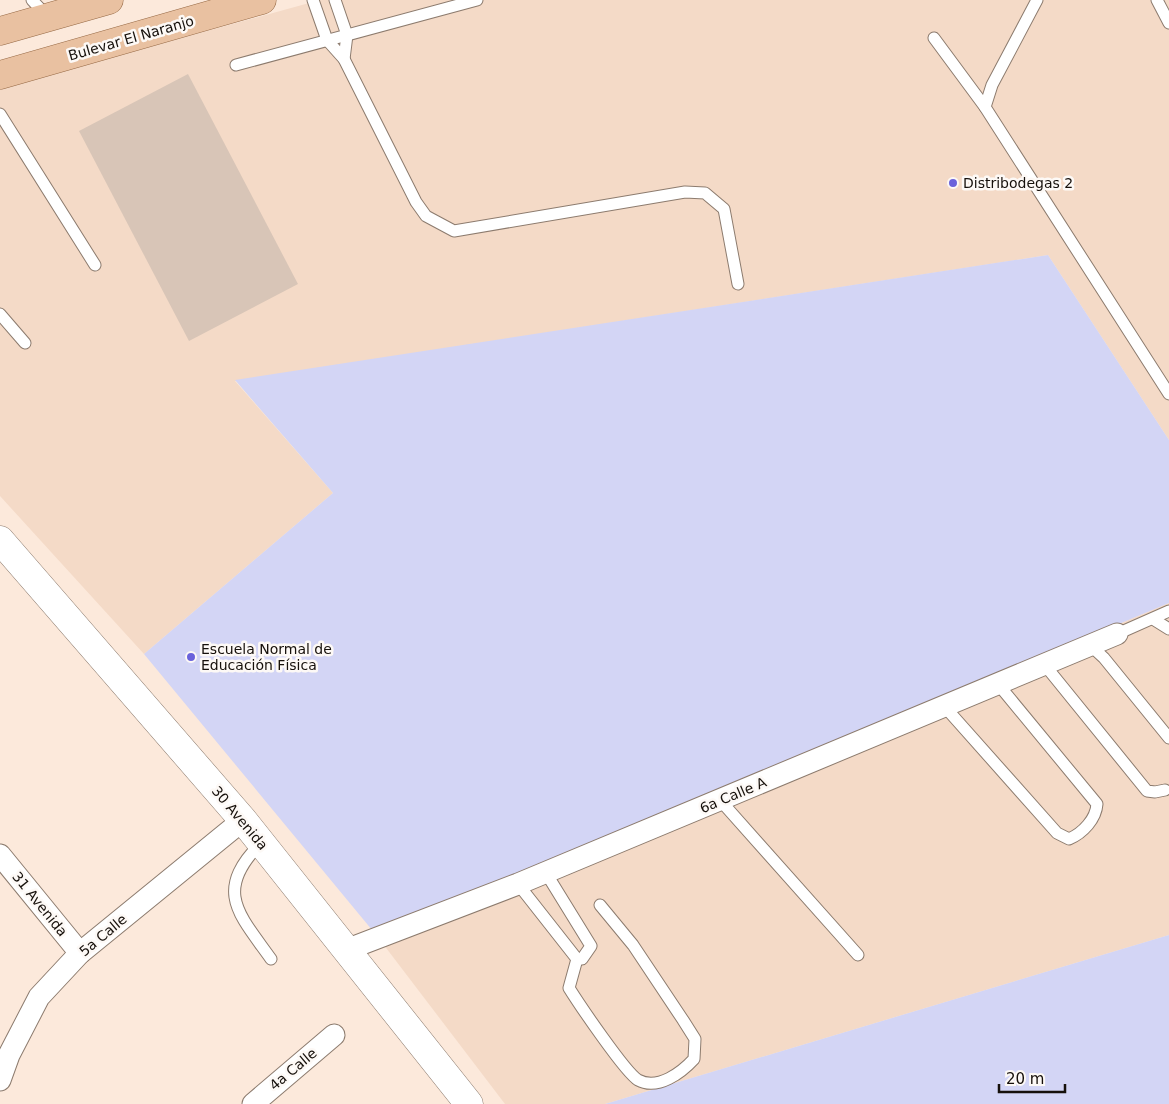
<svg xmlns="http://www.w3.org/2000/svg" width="1169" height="1104" font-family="'DejaVu Sans',sans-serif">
<rect width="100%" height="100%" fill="#fce9db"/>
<g fill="#f4dac7">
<polygon points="320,0 1169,0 1169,440 1048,255 235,381 333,493 144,654 0,496 0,88"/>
<polygon points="1169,603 1169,935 605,1104 505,1104 377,936"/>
</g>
<g fill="#d3d5f5">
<polygon points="1048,255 1169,440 1169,603 377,936 144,654 333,493 235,380"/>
<polygon points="1169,935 1169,1104 605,1104"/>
</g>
<polygon fill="#d8c5b7" points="188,74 298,284 189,341 79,131"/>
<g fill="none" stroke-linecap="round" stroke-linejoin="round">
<g stroke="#8c7b6e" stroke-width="13">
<g id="lane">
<polyline points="32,0 47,16"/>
<polyline points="313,0 327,40 344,59 416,202 426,216 454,231 685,192 705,193 724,209 738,284"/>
<polyline points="335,0 347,35 344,59"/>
<polyline points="1157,0 1169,23"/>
<polyline points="934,38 985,107 1169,394"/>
<polyline points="236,65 477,0"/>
<polyline points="985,107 992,85 1037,0"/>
<polyline points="0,114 95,265"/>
<polyline points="0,314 25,343"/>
<polyline points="1153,619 1169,629"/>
<polyline points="1117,634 1169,611"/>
<polyline points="1090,645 1104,658 1169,738"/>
<polyline points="1044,664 1147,791 1155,792 1165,790"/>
<path d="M945 707 1057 833 1069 839C1083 833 1096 819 1097 804L998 684"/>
<polyline points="720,800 858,955"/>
<path d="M261 843C213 891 239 914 271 959"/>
<polyline points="546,873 591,946 582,959 577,959"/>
<polyline points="518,884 577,959"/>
<path d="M577 959 569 988C579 1004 625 1072 638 1080 658 1091 682 1072 694 1059L695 1039 683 1020 633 945 600 905"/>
</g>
</g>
<g stroke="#8c7b6e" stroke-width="23">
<g id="street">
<polyline points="0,855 80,953"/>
<polyline points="346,950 518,884 1117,634"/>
<polyline points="0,1080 9,1055 39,997 80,953 243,820"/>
<polyline points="253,1104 334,1035"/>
</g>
</g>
<g stroke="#8c7b6e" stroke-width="29">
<polyline id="secondary" points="0,540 243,820 469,1104"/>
</g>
<g stroke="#956844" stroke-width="29">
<g id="primary">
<polyline points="0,31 109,0"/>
<polyline points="0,75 262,0"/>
</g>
</g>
<use href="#lane" stroke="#fff" stroke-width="11"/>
<use href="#street" stroke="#fff" stroke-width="21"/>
<use href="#secondary" stroke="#fff" stroke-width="28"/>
<use href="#primary" stroke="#e9c1a1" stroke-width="28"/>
</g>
<g fill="#6a62db" stroke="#fdf9f6" stroke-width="2">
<circle cx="953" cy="183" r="5"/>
<circle cx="191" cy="657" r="5"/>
</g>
<g text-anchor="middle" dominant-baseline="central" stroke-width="5" stroke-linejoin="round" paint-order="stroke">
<g font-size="14" fill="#16100b" stroke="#fdf9f6">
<text transform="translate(131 38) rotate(-16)">Bulevar El Naranjo</text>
<text transform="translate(733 795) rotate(-23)">6a Calle A</text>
<text transform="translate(240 818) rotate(50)">30 Avenida</text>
<text transform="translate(40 904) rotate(51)">31 Avenida</text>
<text transform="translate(103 935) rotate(-40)">5a Calle</text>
<text transform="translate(293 1069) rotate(-40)">4a Calle</text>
</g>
<g font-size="14" fill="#16100b" stroke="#fdf9f6" text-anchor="start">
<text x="963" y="183">Distribodegas 2</text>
<text x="201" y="649">Escuela Normal de<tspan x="201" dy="16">Educación Física</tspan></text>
</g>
</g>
<path d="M999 1084v8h66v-8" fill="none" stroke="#16100b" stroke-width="2.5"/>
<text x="1006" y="1084" font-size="15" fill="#16100b" stroke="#fdf9f6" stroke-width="4" paint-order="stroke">20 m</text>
</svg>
